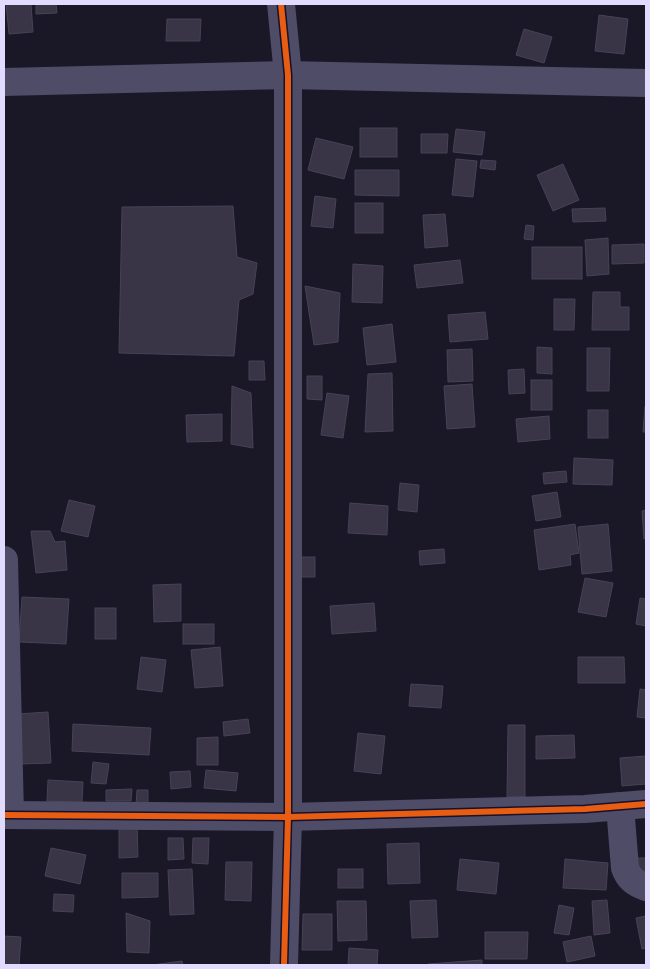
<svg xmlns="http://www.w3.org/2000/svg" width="650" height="969" font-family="Lato,sans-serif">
<rect width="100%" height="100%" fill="#1a1726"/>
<g fill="#393547" stroke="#474258">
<polygon points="6,4 31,4 33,32 9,34"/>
<polygon points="36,4 56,4 57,13 36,14"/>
<polygon points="599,15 628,19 624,54 595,51"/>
<polygon points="167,19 201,19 200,41 166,41"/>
<polygon points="524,29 552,37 544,63 516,55"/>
<rect x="360" y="128" width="37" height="29"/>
<polygon points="456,129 485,132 482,155 453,152"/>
<polygon points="421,134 448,134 447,153 421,153"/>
<polygon points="316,138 353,147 344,179 308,170"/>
<polygon points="456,159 477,161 473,197 452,195"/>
<polygon points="481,160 496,161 495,170 480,168"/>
<polygon points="563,164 579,200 553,211 537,175"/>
<polygon points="355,170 399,170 399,196 355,195"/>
<polygon points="315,196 336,199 333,228 311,226"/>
<rect x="355" y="203" width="28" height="30"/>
<polygon points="233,206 237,257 257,263 253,294 239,300 234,356 119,353 122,207"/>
<polygon points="605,208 606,221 573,222 572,209"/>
<polygon points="445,214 448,246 425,248 423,215"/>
<polygon points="526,225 534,226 533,240 524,239"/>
<polygon points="608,238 609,274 587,276 585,240"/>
<polygon points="644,244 644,263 612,264 612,245"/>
<rect x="532" y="247" width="50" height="32"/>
<polygon points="460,260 463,283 417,288 414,265"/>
<polygon points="353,264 383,266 382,303 352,302"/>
<polygon points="305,286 340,293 338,342 314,345"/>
<polygon points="593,292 620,292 620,307 629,307 629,330 592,330"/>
<polygon points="554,299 575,299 574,330 554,330"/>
<polygon points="485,312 488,339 450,342 448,315"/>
<polygon points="392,324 396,362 367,365 363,328"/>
<polygon points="537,347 552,348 552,374 537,373"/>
<polygon points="587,348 610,348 609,391 587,391"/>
<polygon points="472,349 473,381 448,382 447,350"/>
<polygon points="249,361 264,361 265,380 249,380"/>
<polygon points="524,369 525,393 509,394 508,370"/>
<polygon points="392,373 393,431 365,432 368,374"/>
<polygon points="307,376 322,376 322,400 307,399"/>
<rect x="531" y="380" width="21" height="30"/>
<polygon points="472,384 475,427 447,429 444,386"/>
<polygon points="232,386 251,393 253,448 231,444"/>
<polygon points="327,393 349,396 343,438 321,435"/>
<polygon points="645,406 646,406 646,432 643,432"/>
<rect x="588" y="410" width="20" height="28"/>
<polygon points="222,414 222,441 187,442 186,415"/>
<polygon points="549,416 550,439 518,442 516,419"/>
<polygon points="574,458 613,460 612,485 573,484"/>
<polygon points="566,471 567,482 544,484 543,473"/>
<polygon points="400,483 419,485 417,512 398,510"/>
<polygon points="557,492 561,517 536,521 532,496"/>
<polygon points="69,500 95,506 88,537 61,531"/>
<polygon points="350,503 388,506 387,535 348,533"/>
<polygon points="646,510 646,539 644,539 642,511"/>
<polygon points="575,524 579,553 570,555 571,565 539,570 534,530"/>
<polygon points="608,524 612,571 582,574 578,527"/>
<polygon points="31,531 50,531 55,542 65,541 67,570 36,573"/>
<polygon points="444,549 445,563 420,565 419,551"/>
<rect x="300" y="557" width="15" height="20"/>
<polygon points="585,578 613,583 606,617 578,612"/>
<polygon points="181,584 181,621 154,622 153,585"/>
<polygon points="22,597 69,599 66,644 19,642"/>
<polygon points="640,598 646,599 646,626 636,624"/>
<polygon points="374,603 376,631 332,634 330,606"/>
<rect x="95" y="608" width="21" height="31"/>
<rect x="183" y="624" width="31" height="20"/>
<polygon points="220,647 223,686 195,688 191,650"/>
<polygon points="141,657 166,660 162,692 137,689"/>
<polygon points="578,657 624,657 625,683 578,683"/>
<polygon points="411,684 443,686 441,708 409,706"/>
<polygon points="640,689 646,690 646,718 637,717"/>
<polygon points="48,712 51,763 20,764 17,714"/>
<polygon points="248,719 250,733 224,736 223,722"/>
<polygon points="73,724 151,728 149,755 72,751"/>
<polygon points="508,725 525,725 525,797 507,797"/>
<polygon points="358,733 385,736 381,774 354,771"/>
<polygon points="574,735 575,758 536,759 536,736"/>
<polygon points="218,737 218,765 197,765 197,738"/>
<polygon points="646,756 646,784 622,786 620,758"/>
<polygon points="93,762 109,764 106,784 91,783"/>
<polygon points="206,770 238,773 236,791 204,788"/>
<polygon points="190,771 191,787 171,789 170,772"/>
<polygon points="48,780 83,782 82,803 47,801"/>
<polygon points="132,789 131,801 106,801 106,790"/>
<polygon points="137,790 148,790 148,805 136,805"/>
<polygon points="119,824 137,824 138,857 119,858"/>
<polygon points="168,838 183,838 184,859 168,860"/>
<polygon points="193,838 209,838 208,864 192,863"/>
<polygon points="419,843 420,883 388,884 387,844"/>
<polygon points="51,848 86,855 80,884 45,876"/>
<polygon points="636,858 646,858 646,881 637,881"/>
<polygon points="460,859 499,863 496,894 457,890"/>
<polygon points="565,859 608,863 606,890 563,888"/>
<polygon points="226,862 252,862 251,901 225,900"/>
<polygon points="192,869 194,914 170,915 168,870"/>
<rect x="338" y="869" width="25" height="19"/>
<polygon points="122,873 158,873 158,897 122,898"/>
<polygon points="54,894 74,895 73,912 53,911"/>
<polygon points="436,900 438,937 412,938 410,901"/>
<polygon points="607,900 610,933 594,935 592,901"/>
<polygon points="337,901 366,901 367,940 338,941"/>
<polygon points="559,905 574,908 569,935 554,933"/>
<polygon points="126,913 150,921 149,953 127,952"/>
<polygon points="303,914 332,914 332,950 302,950"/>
<polygon points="646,916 646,948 642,949 636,918"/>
<polygon points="485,932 528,932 527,959 485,959"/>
<polygon points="4,936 21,937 19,965 4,965"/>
<polygon points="591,936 595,956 567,962 563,942"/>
<polygon points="349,948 378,950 377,965 348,965"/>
<polygon points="482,960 482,965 428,965 428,964"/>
<polygon points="182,961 183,965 152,965"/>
</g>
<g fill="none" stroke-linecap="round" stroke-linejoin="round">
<g stroke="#4e4c67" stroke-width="28">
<polyline points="281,4 288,75 288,817 284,965"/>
<polyline points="4,82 288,75 646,83"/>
<polyline points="4,560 10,815"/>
<path d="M620 806 625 868C629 879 635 883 646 887"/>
<polyline points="4,815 288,817 585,809 646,804"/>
</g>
<g stroke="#16112c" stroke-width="9">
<g id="cycleway">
<polyline points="281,4 288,75 288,817 284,965"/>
<polyline points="4,815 288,817 585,809 646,804"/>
</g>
</g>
<use href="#cycleway" stroke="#e95d12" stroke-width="6"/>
</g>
<rect width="650" height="969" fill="none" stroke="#e0dbff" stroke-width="10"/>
</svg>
